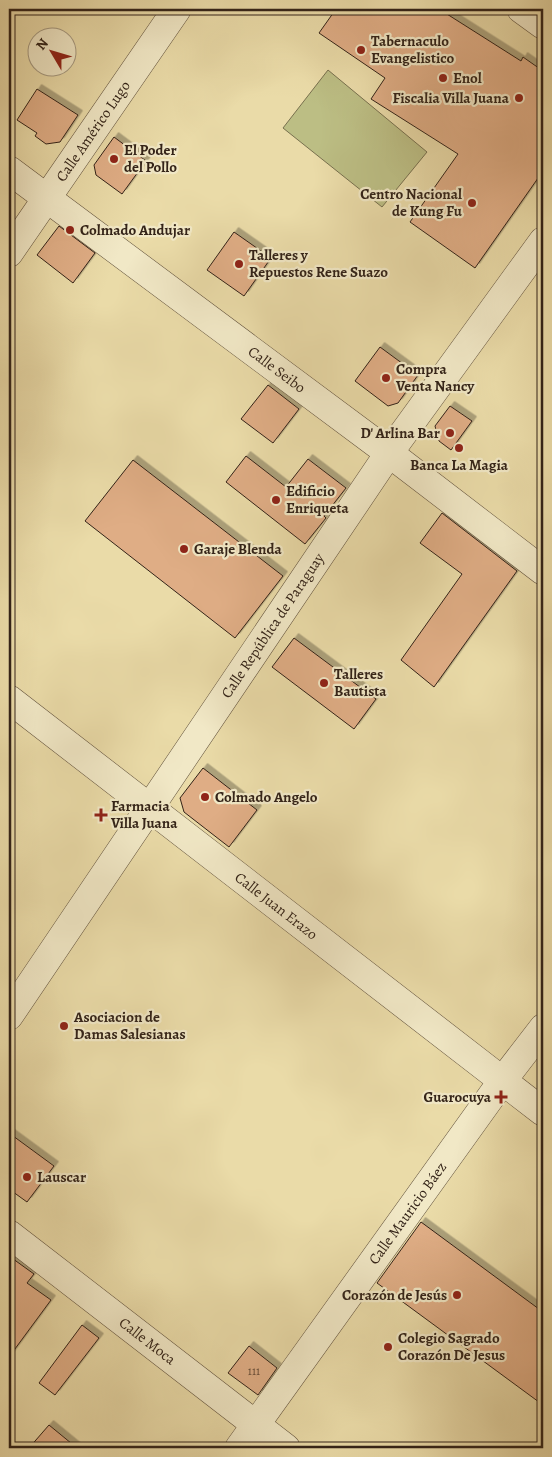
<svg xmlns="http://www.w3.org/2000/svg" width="552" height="1457" font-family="Alegreya,serif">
<defs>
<filter id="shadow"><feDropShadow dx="4.5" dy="-4.5" stdDeviation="0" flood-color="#0004"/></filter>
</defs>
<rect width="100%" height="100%" fill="#eadba8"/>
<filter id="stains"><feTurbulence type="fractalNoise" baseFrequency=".004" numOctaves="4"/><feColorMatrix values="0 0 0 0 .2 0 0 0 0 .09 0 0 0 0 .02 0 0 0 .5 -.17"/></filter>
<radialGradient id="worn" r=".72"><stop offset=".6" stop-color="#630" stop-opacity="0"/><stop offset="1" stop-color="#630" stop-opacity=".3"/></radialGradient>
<polygon fill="#bcbe84" stroke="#78704e" points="328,70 427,152 382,207 283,128"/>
<g fill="#dfad85" stroke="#332318" filter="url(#shadow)">
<polygon points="336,9 439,9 521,61 523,57 543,71 543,171 475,268 410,222 458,154 371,99 385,78 319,33"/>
<polygon points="37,89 78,115 60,142 46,144 35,136 37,133 17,120"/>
<polygon points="114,137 146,161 122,194 96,175 94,165"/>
<polygon points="59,226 95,253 73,283 37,255"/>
<polygon points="234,232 271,258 244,296 207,270"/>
<polygon points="380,347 418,375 398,403 388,406 355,381"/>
<polygon points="268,385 299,409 273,443 241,419"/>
<polygon points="450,406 472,421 451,450 439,441 435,426"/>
<polygon points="246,456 286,487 308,459 346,488 324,516 326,518 305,544 226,482"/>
<polygon points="133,460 283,576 235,638 85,521"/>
<polygon points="442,513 517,571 434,687 401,660 462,574 420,543"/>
<polygon points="294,638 376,699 354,729 272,667"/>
<polygon points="203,768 257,810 229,847 184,812 180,798"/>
<polygon points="9,1133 54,1166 27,1202 9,1189"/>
<polygon points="421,1222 543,1312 543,1405 377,1283"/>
<polygon points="9,1256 34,1274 27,1283 51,1300 9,1357"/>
<polygon points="82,1325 99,1338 55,1395 39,1383"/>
<polygon points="249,1346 277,1368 258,1395 228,1373"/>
<polygon points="49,1425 77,1448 29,1448"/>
</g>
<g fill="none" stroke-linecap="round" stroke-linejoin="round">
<g stroke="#61513c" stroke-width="29">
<g id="minor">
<polyline points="521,9 543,25"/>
<path id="s1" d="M9 170 389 453 543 571"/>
<path id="s2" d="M9 253 177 9"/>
<path id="s3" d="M9 699 543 1112"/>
<path id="s4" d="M9 1016 389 453 543 241"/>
<path id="s5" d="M9 1234 286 1448"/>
<path id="s6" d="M239 1448 503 1080 543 1028"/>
</g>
</g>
<use href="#minor" stroke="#f1e8c6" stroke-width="28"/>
</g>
<g fill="#8f2418" stroke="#f1e8c6" stroke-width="2">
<circle cx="361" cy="50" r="5"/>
<circle cx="443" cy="78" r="5"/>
<circle cx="519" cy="98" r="5"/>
<circle cx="114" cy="159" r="5"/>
<circle cx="472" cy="203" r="5"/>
<circle cx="70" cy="230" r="5"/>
<circle cx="239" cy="264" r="5"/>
<circle cx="386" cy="378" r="5"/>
<circle cx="450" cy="433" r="5"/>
<circle cx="459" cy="448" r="5"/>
<circle cx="276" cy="500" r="5"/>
<circle cx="184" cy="549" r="5"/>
<circle cx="324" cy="683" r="5"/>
<circle cx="205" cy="797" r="5"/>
<path d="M98.5 807.5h5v5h5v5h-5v5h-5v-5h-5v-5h5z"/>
<circle cx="64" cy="1026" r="5"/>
<path d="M498.5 1089.5h5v5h5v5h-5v5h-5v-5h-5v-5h5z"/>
<circle cx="27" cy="1177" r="5"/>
<circle cx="457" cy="1295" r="5"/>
<circle cx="388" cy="1347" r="5"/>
</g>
<g text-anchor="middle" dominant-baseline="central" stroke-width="4.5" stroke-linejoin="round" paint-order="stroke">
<g font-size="12" fill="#5e4633">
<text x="254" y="1371">111</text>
</g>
<g font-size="15" font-weight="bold" fill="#332318" stroke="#f1e8c6" text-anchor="start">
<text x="371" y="41">Tabernaculo<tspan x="371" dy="17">Evangelistico</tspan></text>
<text x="453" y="78">Enol</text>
<text x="509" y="98" text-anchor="end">Fiscalia Villa Juana</text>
<text x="124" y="150">El Poder<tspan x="124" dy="17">del Pollo</tspan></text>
<text x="462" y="194" text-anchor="end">Centro Nacional<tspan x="462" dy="17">de Kung Fu</tspan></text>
<text x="80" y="230">Colmado Andujar</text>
<text x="249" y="255">Talleres y<tspan x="249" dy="17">Repuestos Rene Suazo</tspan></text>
<text x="396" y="369">Compra<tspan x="396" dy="17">Venta Nancy</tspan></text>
<text x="440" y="433" text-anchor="end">D' Arlina Bar</text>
<text x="459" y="465" text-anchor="middle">Banca La Magia</text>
<text x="286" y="491">Edificio<tspan x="286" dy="17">Enriqueta</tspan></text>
<text x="194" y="549">Garaje Blenda</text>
<text x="334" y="674">Talleres<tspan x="334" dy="17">Bautista</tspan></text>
<text x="215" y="797">Colmado Angelo</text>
<text x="111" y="806">Farmacia<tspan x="111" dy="17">Villa Juana</tspan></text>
<text x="74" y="1017">Asociacion de<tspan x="74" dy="17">Damas Salesianas</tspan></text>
<text x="491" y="1097" text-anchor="end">Guarocuya</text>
<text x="37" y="1177">Lauscar</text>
<text x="447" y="1295" text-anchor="end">Corazón de Jesús</text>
<text x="398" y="1338">Colegio Sagrado<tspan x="398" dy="17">Corazón De Jesus</tspan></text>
</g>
<g font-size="15" fill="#332318" stroke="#f1e8c6">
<text stroke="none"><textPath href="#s2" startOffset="148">Calle Américo Lugo</textPath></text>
<text stroke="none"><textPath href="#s1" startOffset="334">Calle Seibo</textPath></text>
<text stroke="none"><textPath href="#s4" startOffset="471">Calle República de Paraguay</textPath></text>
<text stroke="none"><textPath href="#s3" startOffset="338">Calle Juan Erazo</textPath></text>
<text stroke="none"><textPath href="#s6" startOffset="289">Calle Mauricio Báez</textPath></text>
<text stroke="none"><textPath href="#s5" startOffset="175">Calle Moca</textPath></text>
</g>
</g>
<rect width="552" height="1457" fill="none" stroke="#eadba8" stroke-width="30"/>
<rect x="10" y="10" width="532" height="1437" fill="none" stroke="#332318" stroke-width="2.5"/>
<rect x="15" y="15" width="522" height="1427" fill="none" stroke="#332318"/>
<g transform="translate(52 52) rotate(308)"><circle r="24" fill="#f1e8c6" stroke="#a59980"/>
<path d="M0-4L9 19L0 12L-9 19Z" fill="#8f2418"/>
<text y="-8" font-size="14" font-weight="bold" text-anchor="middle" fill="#332318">N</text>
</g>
<rect width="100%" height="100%" filter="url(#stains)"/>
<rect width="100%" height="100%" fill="url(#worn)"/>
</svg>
